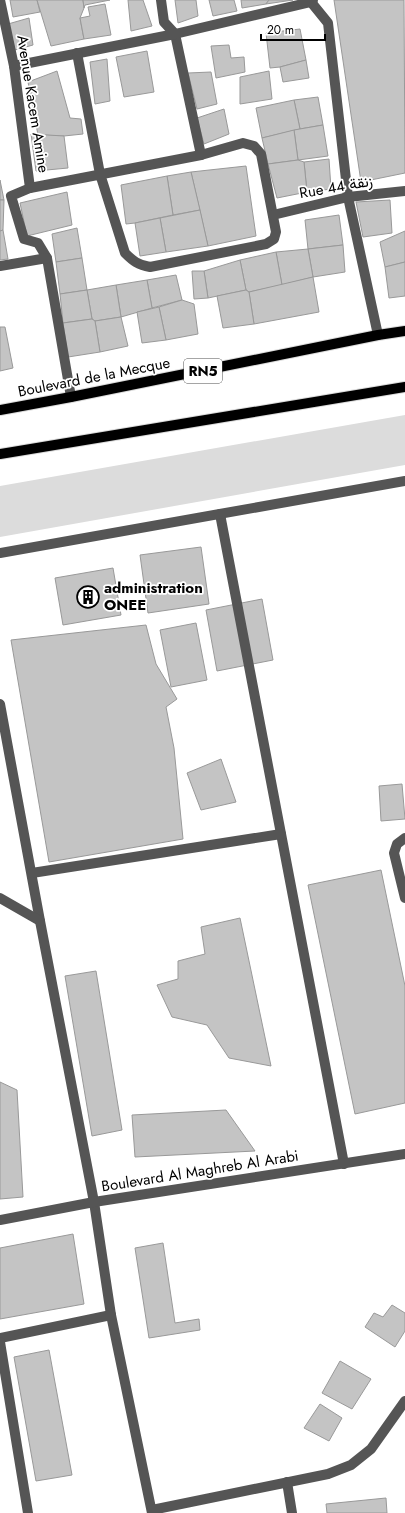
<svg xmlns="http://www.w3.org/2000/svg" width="405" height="1513" font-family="Jost,Vazirmatn,sans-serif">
<rect width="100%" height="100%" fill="#fff"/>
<polygon fill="#dcdcdc" points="405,415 405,465 0,537 0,486"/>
<g fill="#c4c4c4" stroke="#999">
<polygon points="10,0 37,0 40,12 13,17"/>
<polygon points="37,0 83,0 84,8 80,18 84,39 51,46"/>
<polygon points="83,0 110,0 85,5 84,8"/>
<polygon points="128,0 143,0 152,26 131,31"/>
<polygon points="175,0 196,0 198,16 178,23"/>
<polygon points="209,0 234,0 237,11 213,16"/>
<polygon points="241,0 269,0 266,4 242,8"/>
<polygon points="269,0 293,0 266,4"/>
<polygon points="334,0 404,0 405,173 361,182"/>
<polygon points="105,4 111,35 84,39 80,18 90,16 88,7"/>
<polygon points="29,18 33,45 15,50 8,24"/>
<polygon points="300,29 306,60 280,67 270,68 266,33"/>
<polygon points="229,45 231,58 244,57 245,72 216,78 211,46"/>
<polygon points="147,51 154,92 124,97 116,57"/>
<polygon points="107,59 110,101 95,104 90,62"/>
<polygon points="306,60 309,78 283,82 280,67"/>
<polygon points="57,71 70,118 81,119 83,134 64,136 38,135 28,82"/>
<polygon points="269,71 272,99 240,104 240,77"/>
<polygon points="211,72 217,104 197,109 188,73"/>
<polygon points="318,97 323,125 300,129 294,100"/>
<polygon points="294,100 300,129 262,138 256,108"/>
<polygon points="224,109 229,134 204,144 197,118"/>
<polygon points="323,125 328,156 298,160 294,130"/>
<polygon points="294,130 298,160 268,164 262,138"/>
<polygon points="31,134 64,136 68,168 36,171"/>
<polygon points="329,159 331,189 307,192 304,162"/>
<polygon points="298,160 304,162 307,192 277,198 268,164"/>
<polygon points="246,166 256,236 208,246 191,172"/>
<polygon points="191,172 200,210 173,215 167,176"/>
<polygon points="167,176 173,215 135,223 126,224 121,185"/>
<polygon points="0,180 4,200 0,200"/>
<polygon points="67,192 72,225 27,236 20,203"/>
<polygon points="0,200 4,200 3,230 0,231"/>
<polygon points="390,200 392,233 363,237 356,202"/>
<polygon points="200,210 208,246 166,252 160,218"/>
<polygon points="339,215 343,245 308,249 305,220"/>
<polygon points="160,218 166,252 140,256 135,223"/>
<polygon points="77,228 82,258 56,262 52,234"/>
<polygon points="3,230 8,259 0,260 0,231"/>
<polygon points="405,231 405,262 385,267 380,242"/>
<polygon points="343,245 345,272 313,277 308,249"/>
<polygon points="308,249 313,277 282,285 276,252"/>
<polygon points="276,252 282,285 249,292 246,290 240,260"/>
<polygon points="82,258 87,290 60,294 56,262"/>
<polygon points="240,260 246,290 208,298 204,271"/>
<polygon points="405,262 405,296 389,298 385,267"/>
<polygon points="192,271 204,271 208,298 194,299"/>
<polygon points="176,275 182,300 152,308 147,280"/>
<polygon points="313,277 319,312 254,324 249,292"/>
<polygon points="147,280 152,308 121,317 116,285"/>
<polygon points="116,285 121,317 95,321 92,319 87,290"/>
<polygon points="87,290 92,319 63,323 60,294"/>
<polygon points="246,290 249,292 254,324 223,328 217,296"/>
<polygon points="182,300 194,304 198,334 166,340 159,307"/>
<polygon points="159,307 166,340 142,343 137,312"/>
<polygon points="121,317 128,346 100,352 95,321"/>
<polygon points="92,319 95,321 100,352 68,357 63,323"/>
<polygon points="0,327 5,327 13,368 0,371"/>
<polygon points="201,547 209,604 148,613 140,555"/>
<polygon points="113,568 121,615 63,625 55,578"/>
<polygon points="262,599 273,660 217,671 206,610"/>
<polygon points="196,623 207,680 171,687 160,630"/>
<polygon points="146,625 156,664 177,699 166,707 174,748 183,839 49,862 11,640"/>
<polygon points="221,759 236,802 201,810 187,773"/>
<polygon points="402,784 405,819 381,821 379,786"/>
<polygon points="381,870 405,986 405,1103 355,1114 308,885"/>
<polygon points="240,918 271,1066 229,1058 207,1025 172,1017 157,985 178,979 178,961 205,954 201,927"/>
<polygon points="96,971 122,1130 92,1136 65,976"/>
<polygon points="0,1082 17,1090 23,1197 0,1199"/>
<polygon points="226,1110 255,1151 135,1157 132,1115"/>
<polygon points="73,1234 84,1304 0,1319 0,1248"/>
<polygon points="163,1243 175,1323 199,1319 200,1330 149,1338 135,1248"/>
<polygon points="392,1305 405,1313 405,1331 395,1347 365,1327 374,1313 383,1317"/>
<polygon points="49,1350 72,1475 36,1481 14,1357"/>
<polygon points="340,1361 371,1379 352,1409 322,1393"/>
<polygon points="320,1404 342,1418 329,1441 304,1428"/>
<polygon points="386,1498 387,1513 327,1513 326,1504"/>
</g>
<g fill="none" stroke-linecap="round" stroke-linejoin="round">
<g stroke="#dbdbdb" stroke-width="12">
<g id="major">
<polyline points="0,410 71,397 378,335 405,331"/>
<polyline points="0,454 405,387"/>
</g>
</g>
<g stroke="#555" stroke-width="10">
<polyline points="0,0 14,66 30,188 11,196 24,239 38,243 47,258 71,397"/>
<polyline points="161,0 164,22 175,34 201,155"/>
<polyline points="311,2 328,23 348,197 378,335"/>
<polyline points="14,66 175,34 311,2 313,0"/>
<path d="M30 188 201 155 243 143 254 146 261 154 276 232 274 239 266 244 150 267C138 265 133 261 125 253L100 174 77 53"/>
<polyline points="273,215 348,197 405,191"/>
<polyline points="0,266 47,258"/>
<polyline points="220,514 344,1164"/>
<polyline points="0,553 405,481"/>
<polyline points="0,704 40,921 94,1202 111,1315 152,1513"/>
<polyline points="405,838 397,844 394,853 405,898"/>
<polyline points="32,873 281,834"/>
<polyline points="0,898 40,921"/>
<polyline points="0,1220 94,1202 405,1154"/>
<polyline points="0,1338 111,1315"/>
<polyline points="0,1342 28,1513"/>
<polyline points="287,1482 292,1513"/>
<polyline points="152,1510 328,1474 351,1465 371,1449 405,1401"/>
</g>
<use href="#major" stroke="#000" stroke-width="10"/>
</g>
<defs>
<g id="building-ring" transform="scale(1.15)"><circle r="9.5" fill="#fff" stroke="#000" stroke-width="1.5"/><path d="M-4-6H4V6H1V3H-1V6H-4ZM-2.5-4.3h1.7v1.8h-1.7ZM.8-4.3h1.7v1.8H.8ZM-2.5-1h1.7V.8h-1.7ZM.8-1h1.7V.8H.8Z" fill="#000"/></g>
</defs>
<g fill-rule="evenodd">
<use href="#building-ring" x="88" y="597"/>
</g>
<g text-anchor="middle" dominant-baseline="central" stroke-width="3.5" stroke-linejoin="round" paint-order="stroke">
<rect fill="#fff" stroke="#4c4c4c" stroke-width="1" x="184" y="359" width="38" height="24" rx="3"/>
<g font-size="14" font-weight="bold" fill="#000">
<text x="203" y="371">RN5</text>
</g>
<g font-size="15" fill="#000" stroke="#fff">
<text transform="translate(33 104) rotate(81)">Avenue Kacem Amine</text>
<text transform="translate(336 187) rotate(-10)">Rue 44 زنقة</text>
<text transform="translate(94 377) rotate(-11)">Boulevard de la Mecque</text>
<text transform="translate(200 1171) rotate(-9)">Boulevard Al Maghreb Al Arabi</text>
</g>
<g font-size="15" font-weight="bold" fill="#000" stroke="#fff" text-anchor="start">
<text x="104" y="588">administration<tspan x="104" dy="17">ONEE</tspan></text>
</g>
</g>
<path d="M261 34v6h64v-6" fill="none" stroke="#000000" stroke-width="2"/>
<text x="267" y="34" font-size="12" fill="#000000" stroke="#ffffff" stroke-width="3" paint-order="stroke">20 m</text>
</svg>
